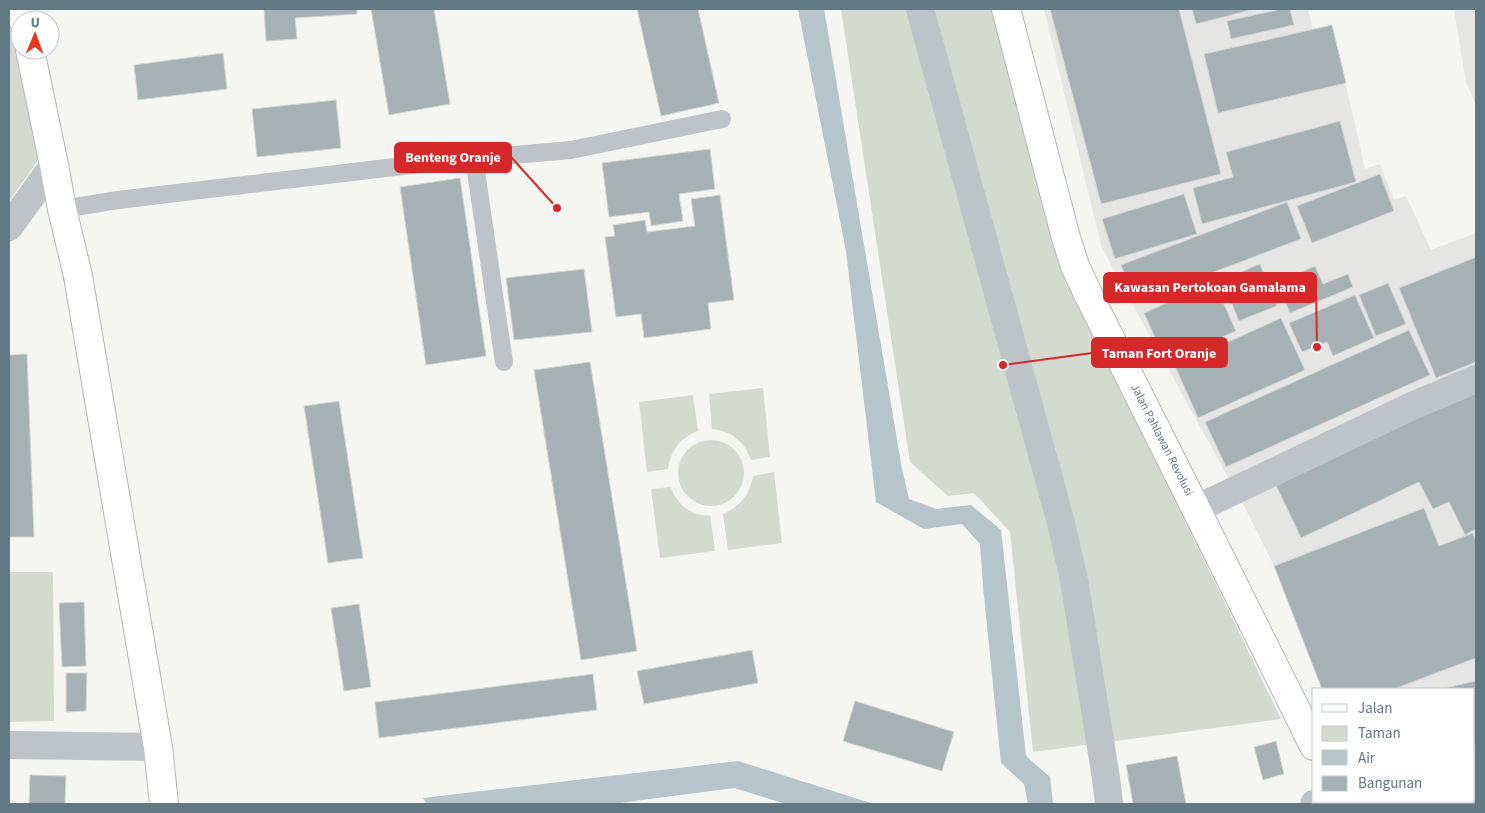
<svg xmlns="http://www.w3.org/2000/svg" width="1485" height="813" font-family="'Source Sans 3',sans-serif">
<rect width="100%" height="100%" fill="#f5f5f1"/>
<g fill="#e5e6e4">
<polygon points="1044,9 1308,9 1314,36 1334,32 1365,169 1380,164 1394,200 1406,196 1431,250 1476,233 1476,804 1378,804 1378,802 1474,802 1474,689 1336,689 1244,506 1114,271 1101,245"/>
<polygon points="1454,9 1476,9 1476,105 1466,82"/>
</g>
<g fill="#d5dad0">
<polygon points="9,9 10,9 44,152 9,201"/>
<polygon points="841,9 992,9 1063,268 1281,719 1033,752 1010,532 974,493 948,496 910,462"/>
<path d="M763 388 770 457 751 460C745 442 730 430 712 429L709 394Z"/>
<path d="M693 395 698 431C680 438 671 450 668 469L647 472 639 402Z"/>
<circle cx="711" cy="473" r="33"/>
<path d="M774 472 782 543 728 550 723 514C741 506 750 494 753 476Z"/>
<path d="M671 487C675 503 693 518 710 515L715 551 660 558 651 489Z"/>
<polygon points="9,572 53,572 54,721 9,722"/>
</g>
<g fill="#b6c5c9">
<polygon points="798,9 824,9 902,469 909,499 936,509 971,505 1001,530 1026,756 1050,777 1053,804 1028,804 1024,784 1001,763 983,586 980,544 962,524 924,529 876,502 846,251"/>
<polygon points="738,761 874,804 786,804 734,788 612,804 427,804 423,798"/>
</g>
<g fill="#a6b1b4" stroke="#d6d6d4">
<polygon points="264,9 357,9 357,14 295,18 297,39 266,41"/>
<polygon points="371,9 434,9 450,104 389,115"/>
<polygon points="637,9 698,9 719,103 661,116"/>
<polygon points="1050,9 1179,9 1221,174 1101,204"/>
<polygon points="1192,9 1255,9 1196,24"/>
<polygon points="1281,9 1290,9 1294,25 1231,39 1227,21"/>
<polygon points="1332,25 1346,83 1218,113 1204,54"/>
<polygon points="223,53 227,89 138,100 134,65"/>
<polygon points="336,100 341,148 257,157 252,109"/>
<polygon points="1340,121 1356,182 1202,224 1193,188 1233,177 1226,152"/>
<polygon points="710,149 715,189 679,194 683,221 651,226 649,212 609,217 602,163"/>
<polygon points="1380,174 1394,211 1312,243 1297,206"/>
<polygon points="460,178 486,356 426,365 400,187"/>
<polygon points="1184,194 1197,234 1115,259 1102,219"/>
<polygon points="720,195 734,300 708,303 711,329 644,338 641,314 616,317 605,237 615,236 613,225 645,220 647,232 695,226 691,199"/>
<polygon points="1287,202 1301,239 1135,302 1121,265"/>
<polygon points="1476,257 1476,362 1436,378 1399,288"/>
<polygon points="1260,264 1277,306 1239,321 1222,280"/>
<polygon points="1315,266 1323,284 1348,274 1353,287 1290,313 1277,283"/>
<polygon points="584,269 592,332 514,340 506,278"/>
<polygon points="1214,282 1236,331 1166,362 1144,313"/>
<polygon points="1388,283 1406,324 1376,336 1359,295"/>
<polygon points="1355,295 1374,338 1333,356 1327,342 1302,352 1289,323"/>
<polygon points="1281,318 1305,370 1198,418 1175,366"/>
<polygon points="1409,330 1430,375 1226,467 1205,422"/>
<polygon points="27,354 34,537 9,537 9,355"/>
<polygon points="590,362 637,651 581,660 534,370"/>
<polygon points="1476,381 1476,529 1465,535 1449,502 1433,509 1419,482 1301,538 1273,479"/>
<polygon points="339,401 363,558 328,563 304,406"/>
<polygon points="1424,508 1439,546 1473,533 1476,542 1476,658 1394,689 1322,689 1274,566"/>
<polygon points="84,602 86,666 62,667 59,603"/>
<polygon points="359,604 371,687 344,691 331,608"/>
<polygon points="752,650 758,683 644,704 637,671"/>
<polygon points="66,673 87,673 86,711 66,712"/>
<polygon points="593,674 597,710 379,738 375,702"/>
<polygon points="1476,681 1476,744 1474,744 1474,689 1440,689"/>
<polygon points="855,701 954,732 942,771 843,741"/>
<polygon points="1276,741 1284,774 1263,780 1254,747"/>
<polygon points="1177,756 1186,804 1133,804 1126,765"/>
<polygon points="30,775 66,776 65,804 29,804"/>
<polygon points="1474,800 1476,800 1476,804 1462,804 1461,802 1474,802"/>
<polygon points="1373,802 1453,802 1454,804 1373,804"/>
</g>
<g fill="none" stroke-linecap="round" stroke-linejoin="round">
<g stroke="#afb7ba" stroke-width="30">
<g id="secondary">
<polyline points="1006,9 1066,238 1075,266 1088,294 1196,509 1314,746"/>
<polyline points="1331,802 1332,804"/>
</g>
</g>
<g stroke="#b2b7ba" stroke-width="30">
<g id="highway">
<polyline points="21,9 23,20"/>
<polyline points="30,50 54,165 62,209 78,276 158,747 164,804"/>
</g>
</g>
<g stroke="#bdc3c6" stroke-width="18">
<polyline points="474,158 504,362"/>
<polyline points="62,209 118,200 445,161 571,150 722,119"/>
</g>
<g stroke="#bdc3c6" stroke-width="28">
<polyline points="920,9 1061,523 1074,580 1106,778 1109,804"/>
<polyline points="9,227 54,165"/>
<polyline points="1196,509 1412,406 1476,379"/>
<polyline points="9,745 158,747"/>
<polyline points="1314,804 1331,802"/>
</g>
<use href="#secondary" stroke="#fff" stroke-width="28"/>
<use href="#highway" stroke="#fff" stroke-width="28"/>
</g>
<g text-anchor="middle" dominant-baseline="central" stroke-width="5" stroke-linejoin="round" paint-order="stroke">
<g font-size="12" fill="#627883" stroke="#fff">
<text transform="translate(1162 440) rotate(63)">Jalan Pahlawan Revolusi</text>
</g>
</g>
<path fill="none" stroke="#d62828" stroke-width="2" d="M557 208L511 157M1317 347L1316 287M1003 365L1092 353"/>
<g fill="#d62828" stroke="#fff" stroke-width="2">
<circle cx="557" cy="208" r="5"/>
<circle cx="1317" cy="347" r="5"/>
<circle cx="1003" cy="365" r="5"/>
</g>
<g fill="#d62828" stroke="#d62828" stroke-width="2">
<rect x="395" y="143" width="116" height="29" rx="5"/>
<rect x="1104" y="273" width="212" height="29" rx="5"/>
<rect x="1092" y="338" width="135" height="29" rx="5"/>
</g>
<g font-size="14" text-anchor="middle" font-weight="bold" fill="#fff">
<text x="453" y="162">Benteng Oranje</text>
<text x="1210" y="292">Kawasan Pertokoan Gamalama</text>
<text x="1159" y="358">Taman Fort Oranje</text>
</g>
<rect width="1485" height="813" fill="none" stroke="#627883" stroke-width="20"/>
<rect x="1312" y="688" width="162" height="115" fill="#ffffff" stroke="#c0c9cd"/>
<rect x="1322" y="704" width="25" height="8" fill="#ffffff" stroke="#c0c9cd"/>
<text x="1358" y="713" font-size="15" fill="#627883">Jalan</text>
<rect x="1322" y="726" width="25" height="15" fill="#d5dad0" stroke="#c0c9cd"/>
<text x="1358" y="738" font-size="15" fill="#627883">Taman</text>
<rect x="1322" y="750" width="25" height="15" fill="#b6c5c9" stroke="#c0c9cd"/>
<text x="1358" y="763" font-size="15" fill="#627883">Air</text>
<rect x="1322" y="776" width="25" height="15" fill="#a6b1b4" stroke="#c0c9cd"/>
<text x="1358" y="788" font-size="15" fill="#627883">Bangunan</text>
<g transform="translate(35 35) rotate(1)"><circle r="24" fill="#ffffff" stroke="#c0c9cd"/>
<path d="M0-4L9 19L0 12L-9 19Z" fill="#eb351b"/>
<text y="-8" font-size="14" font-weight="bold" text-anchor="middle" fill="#627883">U</text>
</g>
</svg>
